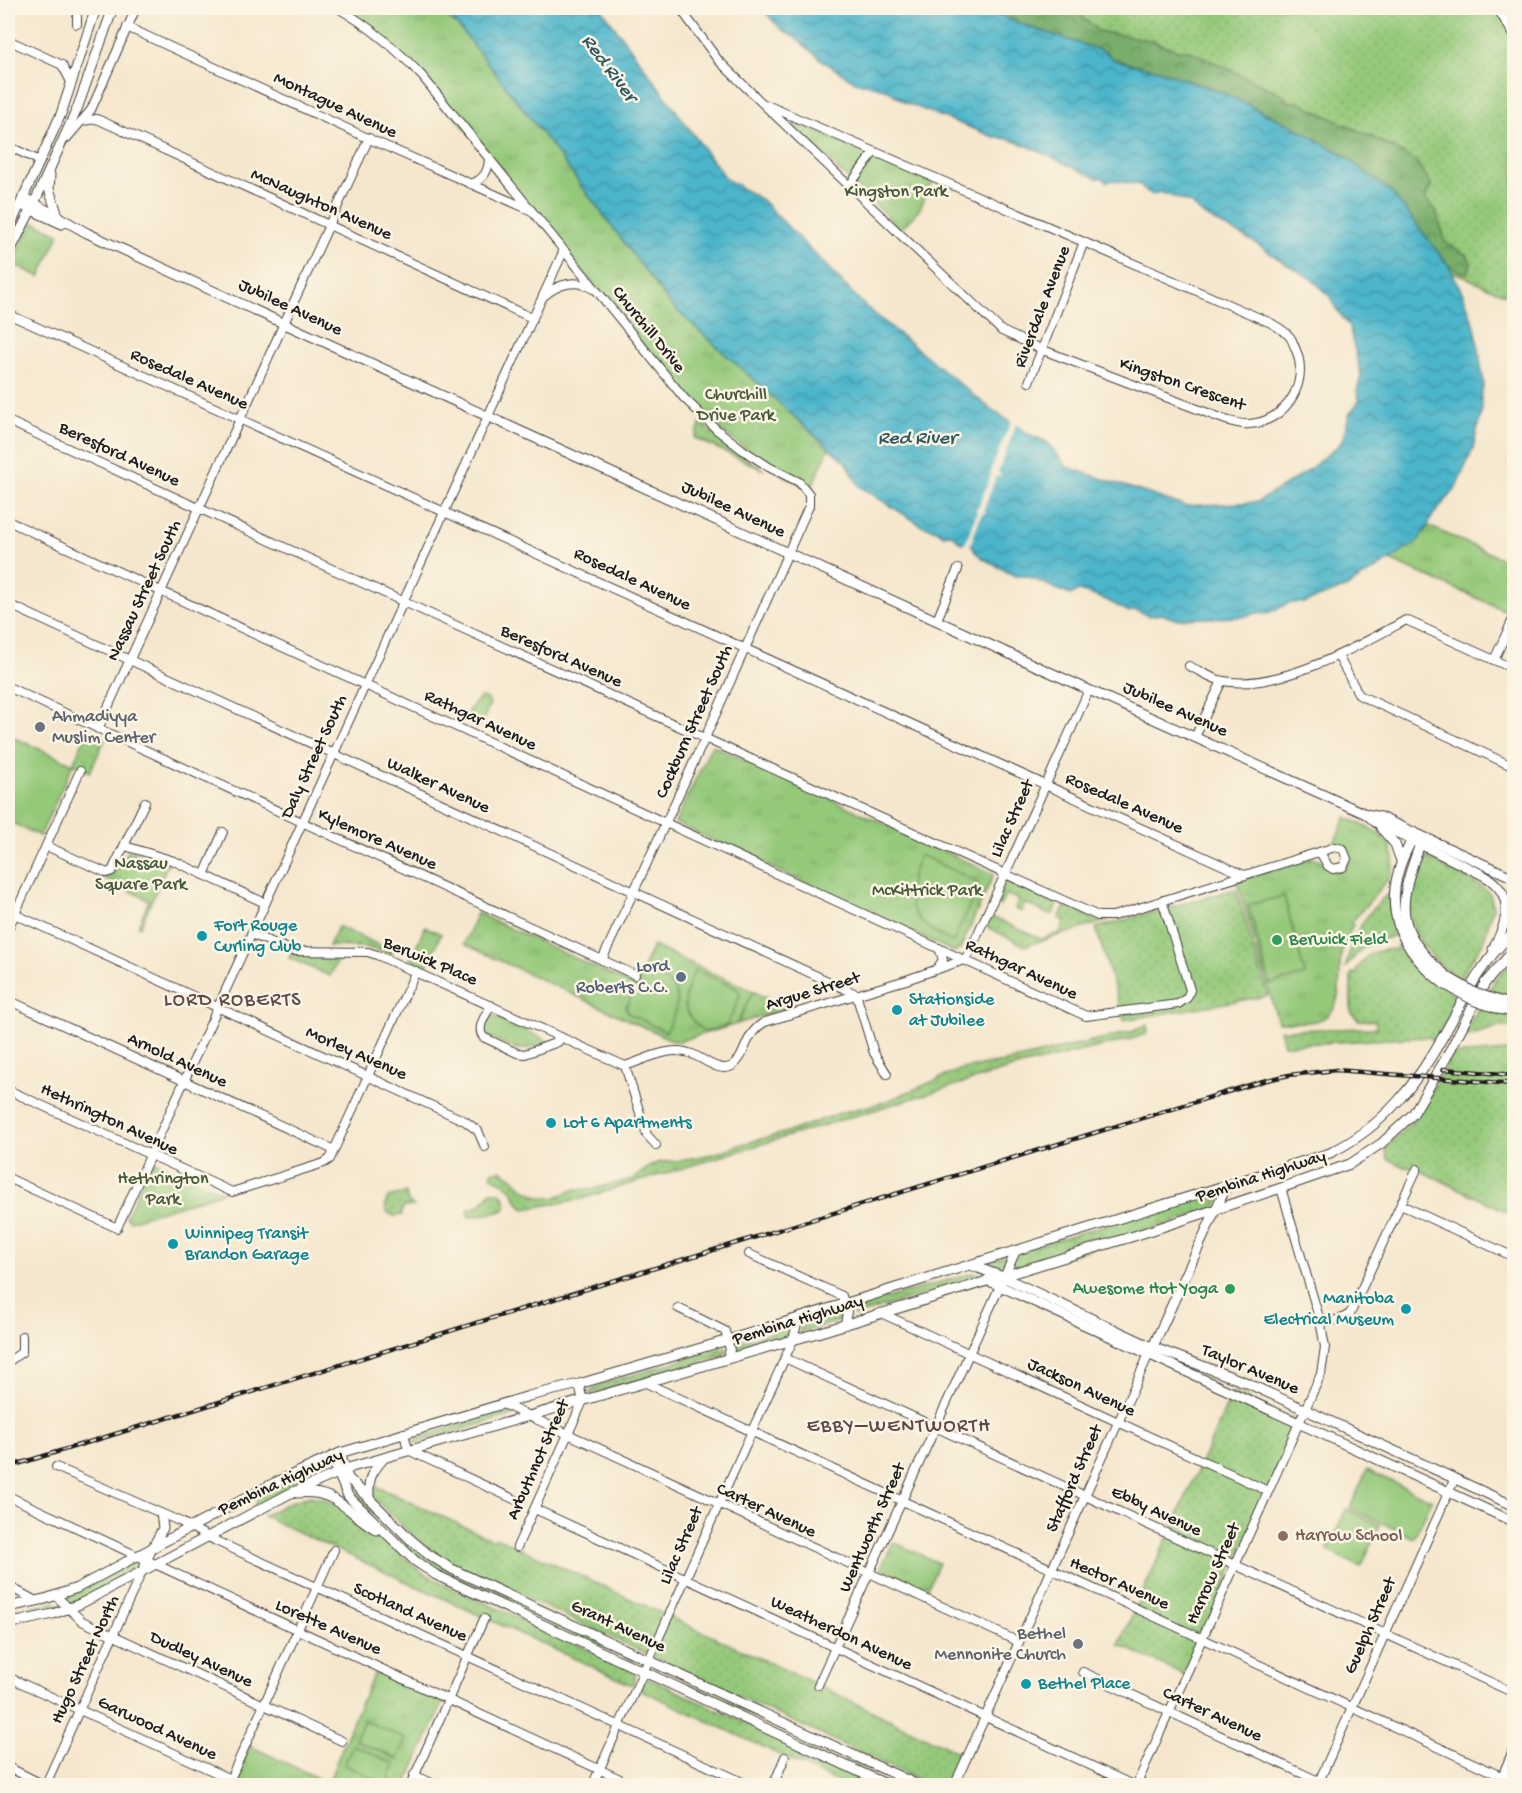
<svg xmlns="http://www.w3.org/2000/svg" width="1522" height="1793" font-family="'Gochi Hand',sans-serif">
<defs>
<pattern id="grass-dots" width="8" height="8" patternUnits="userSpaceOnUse" patternTransform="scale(1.5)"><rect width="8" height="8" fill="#95c97a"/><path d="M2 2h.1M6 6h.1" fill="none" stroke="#80ac69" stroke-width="1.8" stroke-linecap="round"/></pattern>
<pattern id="forest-crowns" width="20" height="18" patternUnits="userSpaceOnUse" patternTransform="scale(1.5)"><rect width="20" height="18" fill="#78ad6a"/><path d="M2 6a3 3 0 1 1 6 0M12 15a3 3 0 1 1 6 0" fill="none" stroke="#628c56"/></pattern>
<pattern id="park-tufts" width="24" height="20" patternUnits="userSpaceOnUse" patternTransform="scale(1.5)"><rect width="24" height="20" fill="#95c97a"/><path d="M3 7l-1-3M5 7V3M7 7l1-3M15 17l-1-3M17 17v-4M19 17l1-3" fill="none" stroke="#80ac69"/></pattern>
<pattern id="water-waves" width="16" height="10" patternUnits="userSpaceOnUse" patternTransform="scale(1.5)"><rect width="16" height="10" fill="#4cb5ca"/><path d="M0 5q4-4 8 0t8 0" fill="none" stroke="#3e92a3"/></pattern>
</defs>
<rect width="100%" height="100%" fill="#fcf5e5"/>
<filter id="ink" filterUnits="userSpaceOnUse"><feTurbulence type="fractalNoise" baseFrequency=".0167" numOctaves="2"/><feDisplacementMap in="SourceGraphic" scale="12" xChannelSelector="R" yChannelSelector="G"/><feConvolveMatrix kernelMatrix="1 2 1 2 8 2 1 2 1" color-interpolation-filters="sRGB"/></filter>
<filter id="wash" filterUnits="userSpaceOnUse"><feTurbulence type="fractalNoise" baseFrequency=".008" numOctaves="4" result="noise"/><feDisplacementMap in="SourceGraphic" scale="24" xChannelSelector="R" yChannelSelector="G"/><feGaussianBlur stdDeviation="1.35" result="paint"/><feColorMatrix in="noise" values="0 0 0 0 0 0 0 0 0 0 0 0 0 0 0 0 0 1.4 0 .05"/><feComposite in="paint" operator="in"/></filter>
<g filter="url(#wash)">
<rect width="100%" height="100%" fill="#f5e7cd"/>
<g fill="url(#grass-dots)" stroke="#58724b" stroke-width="1.5">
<polygon points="984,8 1497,8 1514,35 1514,295 1513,298 1451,271 1391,192"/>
<polygon points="701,423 735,451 764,470 695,438"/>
<polygon points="88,730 105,739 90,772 73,764"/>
<path d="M1422 855 1481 886 1490 894 1492 901 1493 908 1483 943 1458 980C1429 957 1403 931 1410 891 1412 879 1416 865 1422 855Z"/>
<polygon points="1009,880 1055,900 1057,905 1053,914 1047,914 1026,903 1021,912 1015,909 1019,900 1006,894 1000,906 996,902 1006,881"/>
<polygon points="1236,889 1268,996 1124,1020 1096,928"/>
<path d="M1390 892 1392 916 1397 935 1376 941 1361 949 1346 967C1351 937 1366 912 1390 892Z"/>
<polygon points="1068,906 1093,918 1109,920 1025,946 985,926 989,919 994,918 1041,939 1060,933 1065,921 1059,918 1064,908"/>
<polygon points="338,927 340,927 393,952 392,955 365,947 329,946"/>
<path d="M1397 945 1402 948 1428 976 1459 998 1434 1042 1428 1037 1284 1045 1280 1030 1376 1028V1021L1358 1020 1351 1012V977L1352 973 1355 974C1365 952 1375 950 1397 949Z"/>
<polygon points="290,954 340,955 330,976 289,958"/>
<polygon points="1514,961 1514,1001 1487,993 1496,978"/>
<polygon points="753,991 786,1008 737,1024"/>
<polygon points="1479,1007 1514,1017 1514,1027 1498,1027 1462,1038"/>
<path d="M1147 1025 1148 1033 1132 1039 1016 1067 581 1199 525 1209C515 1204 517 1193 508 1186 502 1181 496 1181 491 1175L492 1172 501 1170 512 1177 524 1189 539 1197 554 1198 576 1189H592L633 1179 652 1165 660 1162 677 1161 717 1153 742 1144 791 1131 840 1113 885 1102 962 1069 1010 1061 1134 1031Z"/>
<polygon points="1508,1051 1514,1052 1514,1215 1417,1169 1405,1167 1388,1159 1385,1148 1414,1120 1452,1055"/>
<polygon points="1226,1187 1215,1209 1003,1277 973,1266"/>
<polygon points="491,1192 498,1192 504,1196 506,1205 505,1209 499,1212 469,1217 468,1210 480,1205"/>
<polygon points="406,1193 408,1202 414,1206 404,1207 402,1210 402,1215 394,1216 387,1212 385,1205 388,1197"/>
<polygon points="973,1273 986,1275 854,1316 855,1307"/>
<polygon points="841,1312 842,1316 838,1321 802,1332 799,1330 806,1322"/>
<polygon points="794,1326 788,1336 734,1352 736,1343"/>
<polygon points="725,1347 727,1349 724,1354 719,1357 590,1394 589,1393 599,1385"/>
<polygon points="1233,1392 1299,1422 1185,1675 1119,1645"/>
<polygon points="503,1410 517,1414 415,1443 414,1441 420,1437"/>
<polygon points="308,1470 330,1470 254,1509 258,1496"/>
<polygon points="347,1483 412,1546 635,1658 634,1661 532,1615 432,1567 410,1550 351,1493"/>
<polygon points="371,1484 491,1539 498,1538 818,1685 961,1754 946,1785 930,1785 444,1560 411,1535 374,1498"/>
<polygon points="310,1496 329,1500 367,1526 422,1572 454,1589 632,1669 636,1677 632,1685 263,1516 290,1502"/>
<polygon points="132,1563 142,1563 139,1570 71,1605 63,1598"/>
<polygon points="53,1602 64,1607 8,1621 8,1611"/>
<polygon points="648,1678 882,1785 844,1785 639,1689 643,1680"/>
<polygon points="676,1680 712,1693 912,1785 870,1771"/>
</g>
<polygon fill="url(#forest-crowns)" stroke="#4a6443" stroke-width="1.5" points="984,8 1055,8 1078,14 1098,31 1150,40 1177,50 1188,50 1284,95 1287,101 1304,103 1310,108 1376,139 1415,160 1427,177 1431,186 1425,198 1436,211 1446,243 1467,255 1471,264 1467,274 1449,266 1391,192 1342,154 1294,127 1221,92 1158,70 1114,60 1106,52 1026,26"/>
<g fill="url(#park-tufts)" stroke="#58724b" stroke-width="1.5">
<polygon points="338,8 437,8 459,27 535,124 671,305 829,448 809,494 805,487 769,467 701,415 422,76"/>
<polygon points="795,122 933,181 919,210 901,229 792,126"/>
<polygon points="36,223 59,234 40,277 11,263 31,224"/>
<polygon points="1428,526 1514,564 1514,597 1508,612 1390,560 1418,540"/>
<polygon points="481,697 487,699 490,704 481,725 466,718 469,710"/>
<polygon points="712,745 994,874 960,949 954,952 675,823"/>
<path d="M1346 817 1373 830 1392 845 1390 846 1394 857 1392 875 1351 923 1353 925C1349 934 1344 942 1342 951 1336 975 1348 1013 1316 1021 1304 1023 1290 1022 1278 1022L1237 881 1313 858 1319 859 1331 871H1343C1350 861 1353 855 1344 846L1334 843Z"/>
<path d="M129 851 168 863 140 927 138 926 149 900 104 879 105 875C121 874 119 859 129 851Z"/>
<polygon points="477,913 635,986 653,946 753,991 737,1024 676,1042 464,944"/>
<polygon points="425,927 441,934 427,966 410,959"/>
<path d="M489 1014 550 1042C516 1054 518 1050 486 1035L483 1031Z"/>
<polygon points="156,1162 223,1192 130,1221 126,1217 151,1163"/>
<polygon points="893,1542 939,1563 927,1589 881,1568"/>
<polygon points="376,1670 444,1701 406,1785 231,1786 250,1746 328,1783 359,1706"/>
</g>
<g fill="#95c97a" stroke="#58724b" stroke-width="1.5">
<polygon points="8,735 73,764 40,836 8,821"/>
<path d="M920 855 976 881 978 887 953 942C909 922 899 899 920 855Z"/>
<polygon points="1284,896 1305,975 1270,984 1248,905"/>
<path d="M644 970C682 987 684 994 666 1032L628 1013 626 1007Z"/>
<path d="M695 970 738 989 740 996 727 1025 706 1032C677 1013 683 998 695 970Z"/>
<polygon points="1367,1470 1432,1500 1414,1538 1350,1508"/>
<polygon points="1346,1509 1380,1525 1361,1567 1327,1551"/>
<polygon points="364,1720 406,1739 397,1759 355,1740"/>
<polygon points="353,1745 395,1764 386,1784 344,1765"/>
</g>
<polygon fill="url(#water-waves)" stroke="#346873" stroke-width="1.5" points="437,8 601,8 726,179 762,200 865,306 992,410 1030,435 1047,442 1067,467 1185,506 1257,502 1305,473 1341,443 1349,415 1359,401 1357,391 1361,375 1349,326 1335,307 1329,295 1309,277 1286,264 1254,242 1204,216 1190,203 1160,192 1153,195 1144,190 1141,185 1113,180 1107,182 1103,178 1096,178 1030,147 1009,139 994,137 904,102 888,90 854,81 824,62 797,39 781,29 761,8 984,8 1026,26 1106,52 1114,60 1158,70 1221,92 1294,127 1342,154 1391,192 1449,266 1464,296 1476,331 1484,385 1481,394 1482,409 1473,449 1455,490 1433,515 1428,526 1418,541 1390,560 1345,588 1304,603 1290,603 1266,614 1257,613 1241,617 1175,619 1161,614 1149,616 1135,610 1129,612 1104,599 1079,591 1070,595 1027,576 1015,576 984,559 975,552 972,545 960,542 952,534 943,535 937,530 921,525 859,486 847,463 829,448 671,305 535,124 459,27"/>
<polygon fill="#f5e7cd" points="1012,420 1017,422 998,472 1001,476 996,476 984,508 985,512 981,515 969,548 963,546 964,546 977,513 976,508 979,506 992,473 990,472"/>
</g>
<g filter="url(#ink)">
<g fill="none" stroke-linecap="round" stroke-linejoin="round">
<g stroke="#3d3a37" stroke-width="10">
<g id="minor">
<path d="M338 8C369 26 397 49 422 76L684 398 716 429 743 450 769 467 799 482 809 494V506L705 738 602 960"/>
<path d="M680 8 718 60 762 103 1002 331 1043 350 1226 420C1233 422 1241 425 1249 424 1285 422 1310 384 1296 350 1294 346 1293 341 1290 337 1286 332 1278 327 1271 323L762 103"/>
<polyline points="1497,8 1514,35"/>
<polyline points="77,24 77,8"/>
<polyline points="127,27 374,141 530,210"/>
<polyline points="8,40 62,65 71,82"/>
<polyline points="82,121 97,119 532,318"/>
<polyline points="67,138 91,110 136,8"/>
<polyline points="8,146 40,161"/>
<path d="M471 184C484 179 489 171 489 157"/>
<polyline points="849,186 874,152"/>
<path d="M544 296C558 284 577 278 593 289"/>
<polyline points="1513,298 1514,299"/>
<polyline points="8,314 1244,875"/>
<polyline points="1029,382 1084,242"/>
<polyline points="8,421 404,602 1098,916 1113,916 1335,847 1343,849 1347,859 1343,867 1333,869 1328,866 1320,852"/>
<polyline points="8,521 1086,1016 1178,1004 1187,998 1190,990 1162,900"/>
<polyline points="8,604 856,994 874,1053 887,1074"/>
<polyline points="937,620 958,569"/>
<polyline points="1338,656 1359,695 1514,767"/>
<polyline points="1494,660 1514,669"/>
<path d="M1189 666C1200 671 1212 679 1223 681 1280 691 1358 646 1406 620L1494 660 1514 617"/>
<polyline points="8,687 635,975"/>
<polyline points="98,729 369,138"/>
<polyline points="1195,737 1222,681"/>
<polyline points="46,846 107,873 112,871 145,802"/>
<polyline points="125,846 174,861 265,903"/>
<polyline points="204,875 223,832"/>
<polyline points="8,911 465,1121 478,1131 485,1147"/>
<polyline points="8,929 80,771"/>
<polyline points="251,934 293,951 368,952 377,955 625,1066"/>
<polyline points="936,970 943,960 939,948"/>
<polyline points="8,1000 334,1150"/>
<path d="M491 1005C486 1015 476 1027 483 1037L517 1053 525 1054 558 1042 561 1037"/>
<path d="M625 1066C644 1060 668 1046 689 1053 701 1056 719 1074 732 1066 747 1057 743 1034 765 1022L906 980 964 960 969 953 1089 690"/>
<polyline points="625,1066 647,1135 656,1145"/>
<polyline points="8,1090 232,1192 324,1163 330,1159 416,971"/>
<polyline points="8,1178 117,1228 564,250"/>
<polyline points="1401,1205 1514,1257"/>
<polyline points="749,1254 842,1296 847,1311 845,1325"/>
<polyline points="678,1308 725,1331 730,1350 726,1360"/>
<polyline points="881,1313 1268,1491"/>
<polyline points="1320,1321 1339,1320 1350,1314 1417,1169"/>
<polyline points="785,1358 1514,1693"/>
<polyline points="8,1362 22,1352 22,1336"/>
<polyline points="646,1383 1514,1782"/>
<polyline points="503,1404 1019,1642"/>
<polyline points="404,1433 408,1450 518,1501"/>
<polyline points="56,1467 181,1522 216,1541 751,1786"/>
<polyline points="8,1496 635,1786"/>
<polyline points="535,1509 1135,1786"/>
<polyline points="517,1547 583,1401 579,1384"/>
<polyline points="8,1586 36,1601"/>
<polyline points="56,1596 82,1621 342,1741"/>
<polyline points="8,1600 10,1593 8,1586"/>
<polyline points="1083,1672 1329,1786"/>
<polyline points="8,1677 230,1779"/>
<polyline points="818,1685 1015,1253"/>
<polyline points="8,1767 46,1786"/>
<polyline points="414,1775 438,1786"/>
<polyline points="45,1786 153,1547"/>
<polyline points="227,1786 334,1550"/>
<polyline points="410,1786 484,1619"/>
<polyline points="592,1786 793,1340 798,1319"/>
<polyline points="773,1786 785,1757"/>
<polyline points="954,1786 1149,1354"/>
<polyline points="1136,1786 1321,1374 1325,1347 1320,1321 1281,1188"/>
<polyline points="1317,1786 1454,1480"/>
<polyline points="1498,1786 1514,1748"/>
</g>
</g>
<g stroke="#3d3a37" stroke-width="11">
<g id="major">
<polyline points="50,175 49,189 58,216"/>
<polyline points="23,197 87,233 276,320 1089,690 1366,814 1380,817 1514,878"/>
<polyline points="25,207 62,224"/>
<polyline points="8,231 61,114 96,8"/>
<polyline points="8,255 31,210 77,109 113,8"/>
<path d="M1366 814 1375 822 1481 874C1516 892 1509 920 1493 949"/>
<polyline points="1381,828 1395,844 1401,861"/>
<path d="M1415 835C1379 894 1391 943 1444 984"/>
<path d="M1422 839C1398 902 1391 930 1448 977"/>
<polyline points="1503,1002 1514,1005"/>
<polyline points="1499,1009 1514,1012"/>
<polyline points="973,1266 1003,1277 1152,1347 1245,1382 1514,1506"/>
<polyline points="987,1280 1514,1522"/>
<polyline points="1151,1351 1226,1187"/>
<polyline points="340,1453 348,1478 410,1539 429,1555 452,1569 920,1786"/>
<polyline points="331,1457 348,1496 415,1561 436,1575 890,1786"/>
<path d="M297 1493C337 1489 346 1512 377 1530"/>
<path d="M369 1498C368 1478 371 1473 384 1458"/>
<polyline points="153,1547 163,1528 161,1514"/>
<path d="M8 1607 45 1599 77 1588 274 1483 340 1453 529 1396 579 1384 728 1340 1330 1153C1383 1127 1417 1084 1445 1033 1465 997 1482 960 1514 932"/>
<polyline points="8,1624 53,1614 80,1604 289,1494 352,1467 824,1331 1134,1236 1281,1188 1350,1164 1382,1143 1413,1114 1446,1058 1485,983 1514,950"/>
</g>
</g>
<use href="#minor" stroke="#fff" stroke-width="8"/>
<use href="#major" stroke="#fff" stroke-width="9"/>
<g stroke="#1c1c1c" stroke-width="4.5">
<g id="rail">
<polyline points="1443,1069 1514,1075"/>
<polyline points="8,1467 1263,1081 1289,1075 1336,1070 1514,1084"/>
</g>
</g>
<use href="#rail" stroke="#fcf5e5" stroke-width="2" stroke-dasharray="7" stroke-linecap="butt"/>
<g stroke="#3d3a37" stroke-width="11" stroke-linecap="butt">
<g id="major-bridge">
<polyline points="1448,977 1475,993 1503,1002"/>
<polyline points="1444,984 1475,1001 1499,1009"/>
</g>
</g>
<use href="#major-bridge" stroke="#fff" stroke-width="9"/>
</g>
</g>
<g fill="#6b7280" stroke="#fcf5e5" stroke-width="2">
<circle cx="40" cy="727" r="6"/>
<circle cx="1078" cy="1644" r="6"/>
</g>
<g fill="#0f9aa8" stroke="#fcf5e5" stroke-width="2">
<circle cx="202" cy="936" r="6"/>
<circle cx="897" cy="1010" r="6"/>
<circle cx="551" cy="1123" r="6"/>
<circle cx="173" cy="1244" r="6"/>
<circle cx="1406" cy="1309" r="6"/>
<circle cx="1026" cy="1684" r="6"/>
</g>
<g fill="#2e9e5b" stroke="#fcf5e5" stroke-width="2">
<circle cx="1277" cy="940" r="6"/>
<circle cx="1230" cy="1289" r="6"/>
</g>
<circle fill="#5c6f8a" stroke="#fcf5e5" stroke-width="2" cx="681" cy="977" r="6"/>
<circle fill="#8d6e63" stroke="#fcf5e5" stroke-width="2" cx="1283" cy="1536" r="6"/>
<g text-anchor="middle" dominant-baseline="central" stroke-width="5" stroke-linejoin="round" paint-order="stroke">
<g font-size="18" fill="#1c1c1c" stroke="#fcf5e5">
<text transform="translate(335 106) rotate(25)">Montague Avenue</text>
<text transform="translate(321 205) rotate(24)">McNaughton Avenue</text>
<text transform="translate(1043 307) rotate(-69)">Riverdale Avenue</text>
<text transform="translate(290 308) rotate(25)">Jubilee Avenue</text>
<text transform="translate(648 330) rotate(51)">Churchill Drive</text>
<text transform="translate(189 380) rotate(24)">Rosedale Avenue</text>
<text transform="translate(1182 385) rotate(19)">Kingston Crescent</text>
<text transform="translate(119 455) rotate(25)">Beresford Avenue</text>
<text transform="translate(733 510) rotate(25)">Jubilee Avenue</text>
<text transform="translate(632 580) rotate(25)">Rosedale Avenue</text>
<text transform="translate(145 591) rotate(-65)">Nassau Street South</text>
<text transform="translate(561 657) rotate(24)">Beresford Avenue</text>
<text transform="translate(1175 710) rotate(24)">Jubilee Avenue</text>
<text transform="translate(480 721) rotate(25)">Rathgar Avenue</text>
<text transform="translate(695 722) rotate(-66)">Cockburn Street South</text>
<text transform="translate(315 757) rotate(-65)">Daly Street South</text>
<text transform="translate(438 786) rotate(25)">Walker Avenue</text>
<text transform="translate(1124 804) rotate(24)">Rosedale Avenue</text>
<text transform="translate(1013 819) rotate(-66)">Lilac Street</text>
<text transform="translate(377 840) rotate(24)">Kylemore Avenue</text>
<text transform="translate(430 962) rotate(23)">Berwick Place</text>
<text transform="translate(1021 970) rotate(25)">Rathgar Avenue</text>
<text transform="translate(813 992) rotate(-17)">Argue Street</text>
<text transform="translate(356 1054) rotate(24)">Morley Avenue</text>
<text transform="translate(177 1061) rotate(25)">Arnold Avenue</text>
<text transform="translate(109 1120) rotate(25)">Hethrington Avenue</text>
<text transform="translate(1261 1177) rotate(-18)">Pembina Highway</text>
<text transform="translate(798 1321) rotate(-17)">Pembina Highway</text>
<text transform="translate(1250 1370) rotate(23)">Taylor Avenue</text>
<text transform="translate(1081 1388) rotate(25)">Jackson Avenue</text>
<text transform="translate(539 1460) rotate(-66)">Arbuthnot Street</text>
<text transform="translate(1075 1479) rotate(-66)">Stafford Street</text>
<text transform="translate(281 1483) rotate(-25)">Pembina Highway</text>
<text transform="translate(766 1511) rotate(25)">Carter Avenue</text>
<text transform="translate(1156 1512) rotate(25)">Ebby Avenue</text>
<text transform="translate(873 1528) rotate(-66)">Wentworth Street</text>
<text transform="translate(682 1546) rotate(-66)">Lilac Street</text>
<text transform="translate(1214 1574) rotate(-66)">Harrow Street</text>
<text transform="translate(1119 1584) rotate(24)">Hector Avenue</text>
<text transform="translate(410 1613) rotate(24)">Scotland Avenue</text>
<text transform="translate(1371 1626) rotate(-66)">Guelph Street</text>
<text transform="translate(618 1627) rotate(25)">Grant Avenue</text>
<text transform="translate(328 1628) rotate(24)">Lorette Avenue</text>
<text transform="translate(841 1634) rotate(25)">Weatherdon Avenue</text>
<text transform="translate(86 1660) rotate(-65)">Hugo Street North</text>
<text transform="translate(201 1660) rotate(25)">Dudley Avenue</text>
<text transform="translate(1212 1715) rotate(25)">Carter Avenue</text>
<text transform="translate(157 1729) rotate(25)">Garwood Avenue</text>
</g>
<g font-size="18" fill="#46593d" stroke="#fcf5e5">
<text x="896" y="192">Kingston Park</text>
<text x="736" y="395">Churchill<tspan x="736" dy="21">Drive Park</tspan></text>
<text x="141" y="864">Nassau<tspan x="141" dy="21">Square Park</tspan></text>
<text x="927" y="891">McKittrick Park</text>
<text x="163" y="1179">Hethrington<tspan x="163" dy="21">Park</tspan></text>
</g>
<g font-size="18" fill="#5b616d" stroke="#fcf5e5" text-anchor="start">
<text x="52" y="717">Ahmadiyya<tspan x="52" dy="21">Muslim Center</tspan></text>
<text x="1066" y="1634" text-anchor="end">Bethel<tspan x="1066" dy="21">Mennonite Church</tspan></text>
</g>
<g font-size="18" fill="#0d838f" stroke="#fcf5e5" text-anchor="start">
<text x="214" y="926">Fort Rouge<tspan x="214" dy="21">Curling Club</tspan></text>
<text x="909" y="1000">Stationside<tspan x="909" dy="21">at Jubilee</tspan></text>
<text x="563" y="1123">Lot 6 Apartments</text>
<text x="185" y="1234">Winnipeg Transit<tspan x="185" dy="21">Brandon Garage</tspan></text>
<text x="1394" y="1299" text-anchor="end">Manitoba<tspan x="1394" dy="21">Electrical Museum</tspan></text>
<text x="1038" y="1684">Bethel Place</text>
</g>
<g font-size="18" fill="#27864d" stroke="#fcf5e5" text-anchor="start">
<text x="1289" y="940">Berwick Field</text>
<text x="1218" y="1289" text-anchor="end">Awesome Hot Yoga</text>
</g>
<g font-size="18" fill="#4e5e75" stroke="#fcf5e5" text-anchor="end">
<text x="669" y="967">Lord<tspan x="669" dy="21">Roberts C.C.</tspan></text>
</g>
<g font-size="18" fill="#785e54" stroke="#fcf5e5" text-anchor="start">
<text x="1295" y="1536">Harrow School</text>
</g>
<g font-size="20" font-style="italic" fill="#2f5962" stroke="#fcf5e5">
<text transform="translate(608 69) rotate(53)">Red River</text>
<text x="917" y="439">Red River</text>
</g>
<g font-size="20" letter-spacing="1.5" fill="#604848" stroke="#fcf5e5">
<text x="233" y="1001">LORD ROBERTS</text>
<text x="899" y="1427">EBBY–WENTWORTH</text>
</g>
</g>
<rect width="1522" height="1793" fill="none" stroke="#fcf5e5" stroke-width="30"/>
</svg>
